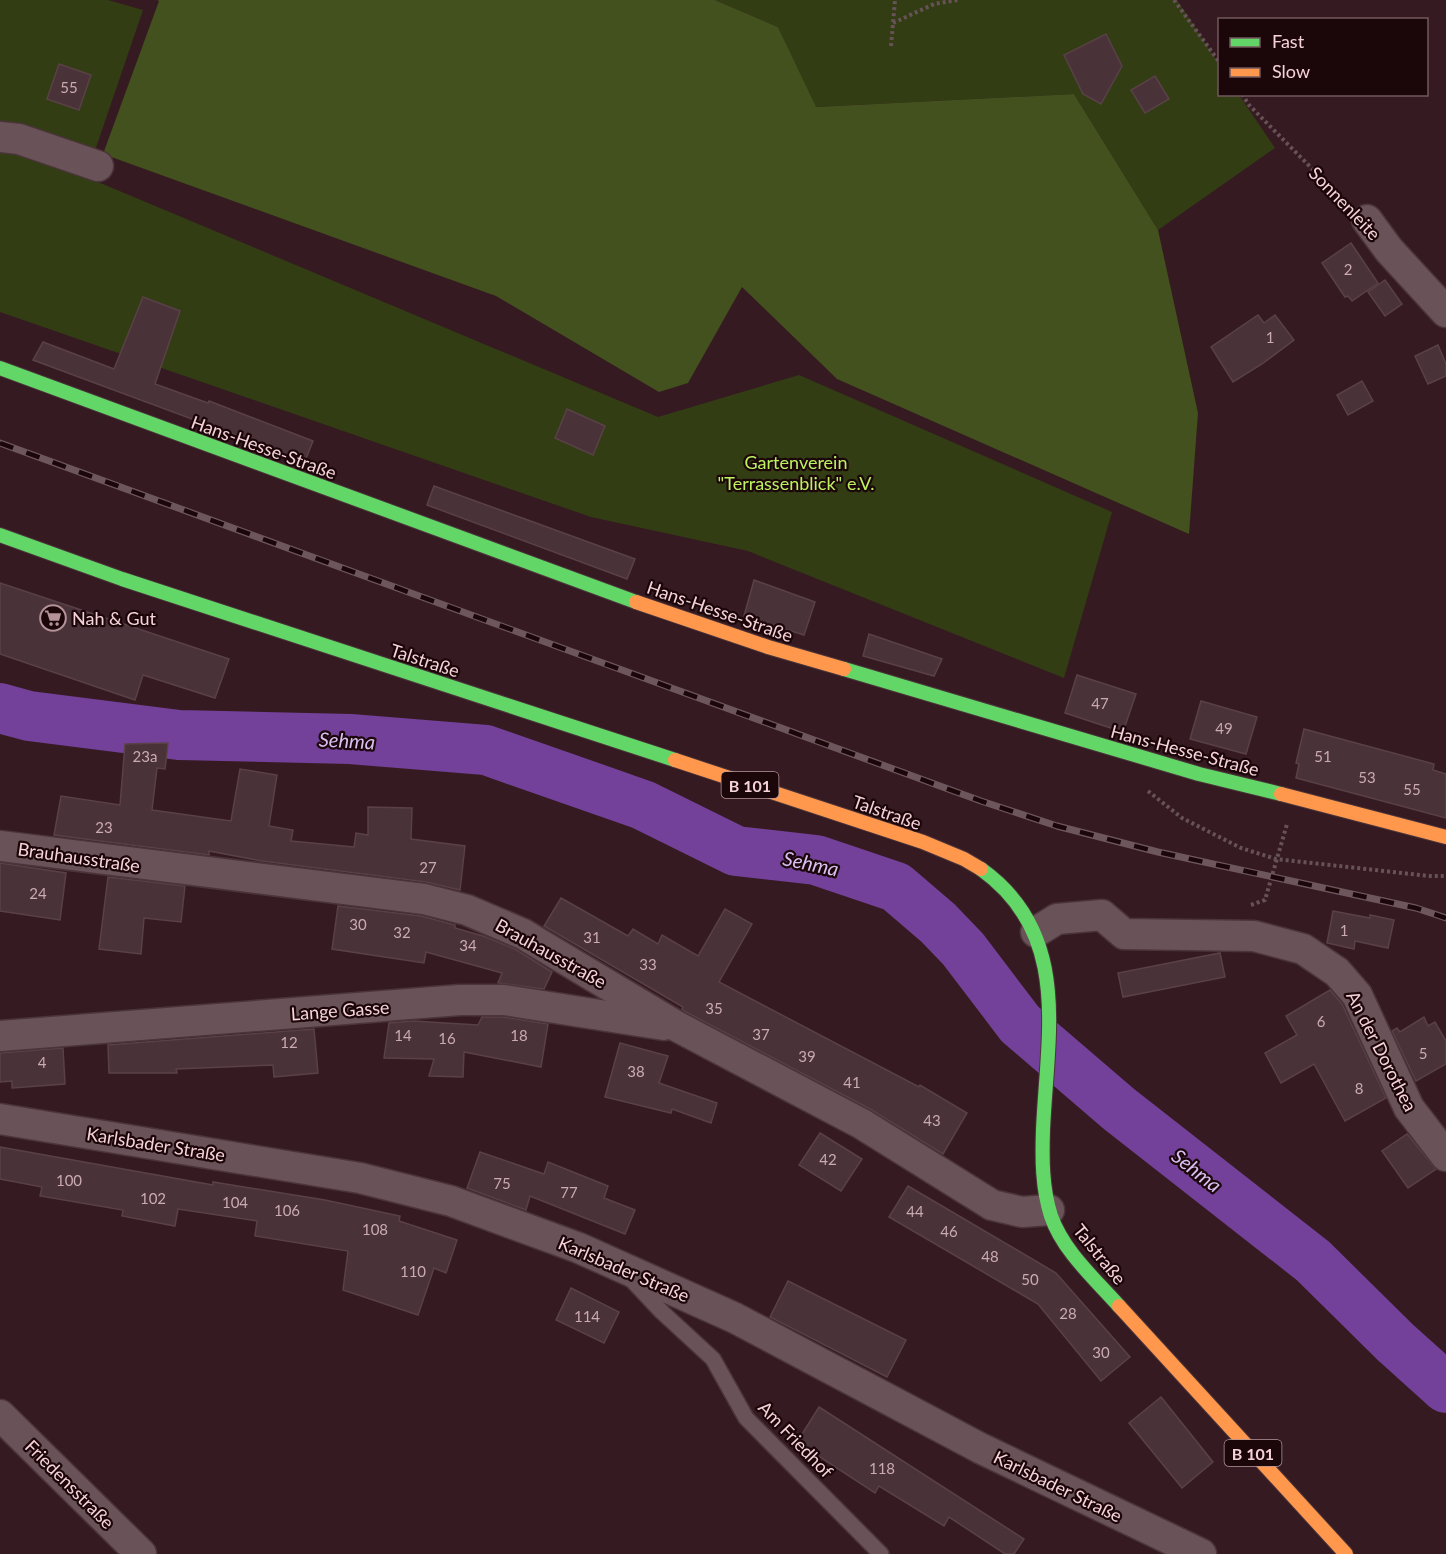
<svg xmlns="http://www.w3.org/2000/svg" width="1446" height="1554" font-family="Lato,sans-serif">
<rect width="100%" height="100%" fill="#361a22"/>
<g fill="#323d14">
<polygon points="0,0 108,0 143,10 86,177 658,417 799,375 1112,512 1064,678 748,551 591,517 0,312"/>
<polygon points="715,0 1177,0 1219,64 1220,94 1239,95 1275,148 1158,230 1074,94 815,107 778,27"/>
</g>
<polygon fill="#42511d" points="157,0 715,0 778,27 816,107 1074,94 1158,230 1198,413 1189,534 837,379 742,287 688,383 659,392 496,296 103,154 159,1"/>
<g fill="none" stroke-linecap="round" stroke-linejoin="round">
<polyline stroke="#734199" stroke-width="50" points="0,708 29,716 179,735 350,739 486,750 643,805 736,851 816,860 896,887 938,923 963,949 1020,1024 1119,1109 1313,1261 1395,1342 1446,1388"/>
</g>
<g fill="#493238" stroke="#594147" stroke-width="1.5">
<polygon points="1106,34 1122,66 1101,104 1083,94 1064,55"/>
<polygon points="59,64 91,75 79,110 47,99"/>
<polygon points="1155,76 1169,99 1145,113 1131,90"/>
<polygon points="1351,243 1378,283 1352,301 1348,296 1345,297 1322,263"/>
<polygon points="1385,280 1402,304 1385,316 1368,292"/>
<polygon points="143,297 180,311 155,384 208,403 209,401 313,441 305,461 33,360 43,342 114,369"/>
<polygon points="1258,315 1264,323 1275,315 1294,340 1262,364 1233,382 1211,347"/>
<polygon points="1438,345 1446,364 1446,376 1428,384 1415,356"/>
<polygon points="1362,381 1373,401 1348,415 1337,395"/>
<polygon points="567,409 605,426 593,455 555,438"/>
<polygon points="434,486 635,559 627,579 427,505"/>
<polygon points="754,580 815,602 804,635 744,616"/>
<polygon points="0,583 229,659 215,698 143,675 135,700 0,654"/>
<polygon points="869,634 942,659 934,676 863,656"/>
<polygon points="1077,675 1136,694 1123,732 1065,713"/>
<polygon points="1201,701 1257,717 1246,754 1190,739"/>
<polygon points="1304,729 1434,764 1433,770 1446,774 1446,818 1296,778 1299,764 1296,763"/>
<polygon points="168,743 165,769 157,768 152,810 231,821 240,769 277,775 269,826 293,830 291,841 354,847 356,833 368,835 368,807 412,808 411,839 465,846 460,890 426,882 262,861 209,851 209,855 54,835 61,796 120,805 125,744"/>
<polygon points="0,863 66,873 60,920 0,911"/>
<polygon points="108,877 185,886 181,922 144,918 141,954 99,949"/>
<polygon points="561,898 628,936 633,929 658,944 662,935 698,956 725,909 752,924 719,982 919,1087 920,1085 967,1113 943,1154 870,1109 686,1012 682,1009 683,1007 544,926"/>
<polygon points="338,906 421,916 455,925 455,928 483,936 515,949 552,972 544,989 498,983 502,973 426,952 424,963 332,949"/>
<polygon points="1333,911 1370,918 1370,915 1394,920 1388,948 1355,941 1354,949 1327,943"/>
<polygon points="1220,953 1225,977 1123,997 1118,973"/>
<polygon points="1330,990 1342,1004 1386,1098 1345,1121 1314,1064 1281,1083 1265,1053 1297,1035 1286,1016"/>
<polygon points="482,1017 503,1017 548,1024 541,1067 464,1052 463,1077 429,1076 434,1059 384,1058 389,1023 413,1021 478,1025"/>
<polygon points="1424,1017 1428,1026 1435,1022 1446,1041 1446,1064 1416,1081 1392,1031 1397,1028 1400,1032"/>
<polygon points="314,1029 318,1073 274,1077 273,1065 176,1069 177,1073 109,1073 108,1045"/>
<polygon points="620,1043 668,1056 659,1083 717,1103 711,1123 672,1109 671,1113 605,1097"/>
<polygon points="63,1048 65,1084 12,1088 12,1081 0,1082 0,1053"/>
<polygon points="820,1133 862,1159 841,1191 799,1165"/>
<polygon points="1407,1134 1436,1169 1408,1188 1382,1151"/>
<polygon points="0,1147 213,1185 213,1182 325,1200 400,1216 399,1221 457,1240 446,1273 434,1268 418,1315 343,1290 348,1251 255,1236 257,1221 178,1209 175,1226 122,1216 123,1210 40,1196 42,1187 0,1179"/>
<polygon points="480,1152 544,1174 548,1162 608,1186 604,1198 635,1210 625,1234 530,1196 526,1210 467,1188"/>
<polygon points="908,1186 1056,1273 1130,1357 1101,1381 1038,1304 889,1217"/>
<polygon points="788,1281 906,1340 887,1377 770,1317"/>
<polygon points="571,1288 619,1312 604,1343 556,1320"/>
<polygon points="1161,1397 1213,1462 1182,1488 1129,1423"/>
<polygon points="819,1407 1024,1539 1014,1554 1005,1554 949,1517 944,1526 879,1486 875,1493 797,1442"/>
</g>
<g fill="none" stroke-linecap="round" stroke-linejoin="round">
<g stroke="#4b353a" stroke-width="18">
<polyline id="lane" points="631,1279 662,1312 713,1359 746,1418 881,1554"/>
</g>
<g stroke="#4b353a" stroke-width="33">
<g id="street">
<polyline points="0,137 19,139 98,166"/>
<polyline points="1367,220 1389,250 1446,312"/>
<polyline points="0,846 424,899 467,910 523,934 678,1027 862,1124 992,1205 1022,1212 1049,1210"/>
<polyline points="1036,932 1057,919 1102,915 1124,934 1254,936 1303,949 1337,972 1357,995 1409,1108 1446,1156"/>
<polyline points="0,1036 460,1000 504,1000 664,1025"/>
<polyline points="0,1119 360,1178 451,1201 579,1248 735,1318 980,1448 1201,1554"/>
<polyline points="0,1415 141,1554"/>
</g>
</g>
<g stroke="#4b353a" stroke-width="16">
<g id="fast">
<polyline points="0,368 636,602"/>
<polyline points="0,535 122,579 675,760"/>
<polyline points="844,669 1199,774 1281,794"/>
<path d="M981 869C1072 934 1047 1035 1043 1130 1042 1158 1042 1188 1051 1216 1063 1251 1095 1279 1119 1306"/>
</g>
</g>
<g stroke="#4b353a" stroke-width="16">
<g id="slow">
<polyline points="636,602 768,647 844,669"/>
<polyline points="675,760 923,842 964,859 981,869"/>
<polyline points="1281,794 1446,837"/>
<polyline points="1119,1306 1346,1554"/>
</g>
</g>
<g stroke="#665257" stroke-width="4" stroke-dasharray="3 3" stroke-linecap="butt">
<polyline points="1174,0 1220,63"/>
<polyline points="893,23 934,4 958,0"/>
<polyline points="891,46 895,0"/>
<polyline points="1242,94 1249,105 1345,202"/>
<polyline points="1148,791 1182,818 1241,848 1276,859 1429,876 1446,876"/>
<polyline points="1251,905 1265,900 1287,824"/>
</g>
<use href="#lane" stroke="#695358" stroke-width="15"/>
<use href="#street" stroke="#695358" stroke-width="30"/>
<use href="#fast" stroke="#63d668" stroke-width="14"/>
<use href="#slow" stroke="#ff974d" stroke-width="14"/>
<g stroke="#6d575d" stroke-width="7">
<polyline id="rail" points="0,443 981,801 1057,826 1158,852 1416,908 1446,918"/>
</g>
<use href="#rail" stroke="#1b060a" stroke-width="4.5" stroke-dasharray="14" stroke-linecap="butt"/>
</g>
<defs>
<g id="supermarket-ring" transform="scale(1.35)"><circle r="9.5" fill="#1b060a" stroke="#b39299" stroke-width="1.5"/><path d="M-6-5.5h2.5l.6 2H6L4.5 2H-2.5L-4.4-4H-6ZM-1.5 3.2a1.3 1.3 0 1 0 .1 0ZM3 3.2a1.3 1.3 0 1 0 .1 0Z" fill="#b39299"/></g>
</defs>
<g fill-rule="evenodd">
<use href="#supermarket-ring" x="53" y="618"/>
</g>
<g text-anchor="middle" dominant-baseline="central" stroke-width="4.5" stroke-linejoin="round" paint-order="stroke">
<g font-size="15" fill="#cbabb1">
<text x="69" y="87">55</text>
<text x="1348" y="269">2</text>
<text x="1270" y="337">1</text>
<text x="1100" y="703">47</text>
<text x="1224" y="728">49</text>
<text x="145" y="756">23a</text>
<text x="1323" y="756">51</text>
<text x="1367" y="777">53</text>
<text x="1412" y="789">55</text>
<text x="104" y="827">23</text>
<text x="428" y="867">27</text>
<text x="38" y="893">24</text>
<text x="358" y="924">30</text>
<text x="1344" y="930">1</text>
<text x="402" y="932">32</text>
<text x="592" y="937">31</text>
<text x="468" y="945">34</text>
<text x="648" y="964">33</text>
<text x="714" y="1008">35</text>
<text x="1321" y="1021">6</text>
<text x="761" y="1034">37</text>
<text x="403" y="1035">14</text>
<text x="519" y="1035">18</text>
<text x="447" y="1038">16</text>
<text x="289" y="1042">12</text>
<text x="1423" y="1053">5</text>
<text x="807" y="1056">39</text>
<text x="42" y="1062">4</text>
<text x="636" y="1071">38</text>
<text x="852" y="1082">41</text>
<text x="1359" y="1088">8</text>
<text x="932" y="1120">43</text>
<text x="828" y="1159">42</text>
<text x="69" y="1180">100</text>
<text x="502" y="1183">75</text>
<text x="569" y="1192">77</text>
<text x="153" y="1198">102</text>
<text x="235" y="1202">104</text>
<text x="287" y="1210">106</text>
<text x="915" y="1211">44</text>
<text x="375" y="1229">108</text>
<text x="949" y="1231">46</text>
<text x="990" y="1256">48</text>
<text x="413" y="1271">110</text>
<text x="1030" y="1279">50</text>
<text x="1068" y="1313">28</text>
<text x="587" y="1316">114</text>
<text x="1101" y="1352">30</text>
<text x="882" y="1468">118</text>
</g>
<g fill="#1b060a" stroke="#b4969b" stroke-width="1.5">
<rect x="721.5" y="772" width="57" height="26" rx="4.5"/>
<rect x="1224.5" y="1440" width="57" height="26" rx="4.5"/>
</g>
<g font-size="16" font-weight="bold" fill="#f6d3d9">
<text x="750" y="785">B 101</text>
<text x="1253" y="1453">B 101</text>
</g>
<g font-size="18" fill="#f6d3d9" stroke="#1b060a">
<text transform="translate(1345 203) rotate(46)">Sonnenleite</text>
<text transform="translate(264 447) rotate(20)">Hans-Hesse-Straße</text>
<text transform="translate(720 611) rotate(19)">Hans-Hesse-Straße</text>
<text transform="translate(425 660) rotate(18)">Talstraße</text>
<text transform="translate(1185 750) rotate(15)">Hans-Hesse-Straße</text>
<text transform="translate(887 812) rotate(19)">Talstraße</text>
<text transform="translate(79 857) rotate(8)">Brauhausstraße</text>
<text transform="translate(551 953) rotate(29)">Brauhausstraße</text>
<text transform="translate(340 1010) rotate(-4)">Lange Gasse</text>
<text transform="translate(1382 1051) rotate(63)">An der Dorothea</text>
<text transform="translate(156 1144) rotate(9)">Karlsbader Straße</text>
<text transform="translate(1100 1254) rotate(51)">Talstraße</text>
<text transform="translate(624 1269) rotate(23)">Karlsbader Straße</text>
<text transform="translate(796 1439) rotate(46)">Am Friedhof</text>
<text transform="translate(70 1484) rotate(45)">Friedensstraße</text>
<text transform="translate(1058 1486) rotate(26)">Karlsbader Straße</text>
</g>
<g font-size="18" fill="#bcf260" stroke="#1b060a">
<text x="796" y="462">Gartenverein<tspan x="796" dy="21">"Terrassenblick" e.V.</tspan></text>
</g>
<g font-size="18" fill="#f6d3d9" stroke="#1b060a" text-anchor="start">
<text x="72" y="618">Nah &amp; Gut</text>
</g>
<g font-size="20" font-style="italic" fill="#d7bff1" stroke="#1b060a">
<text transform="translate(347 740) rotate(3)">Sehma</text>
<text transform="translate(811 863) rotate(12)">Sehma</text>
<text transform="translate(1197 1170) rotate(38)">Sehma</text>
</g>
</g>
<rect x="1218" y="18" width="210" height="78" fill="#1b060a" stroke="#73585d" stroke-width="1.5"/>
<rect x="1230" y="38" width="30" height="9" fill="#63d668" stroke="#73585d" stroke-width="1.5"/>
<text x="1272" y="48" font-size="18" fill="#f6d3d9">Fast</text>
<rect x="1230" y="68" width="30" height="9" fill="#ff974d" stroke="#73585d" stroke-width="1.5"/>
<text x="1272" y="78" font-size="18" fill="#f6d3d9">Slow</text>
</svg>
